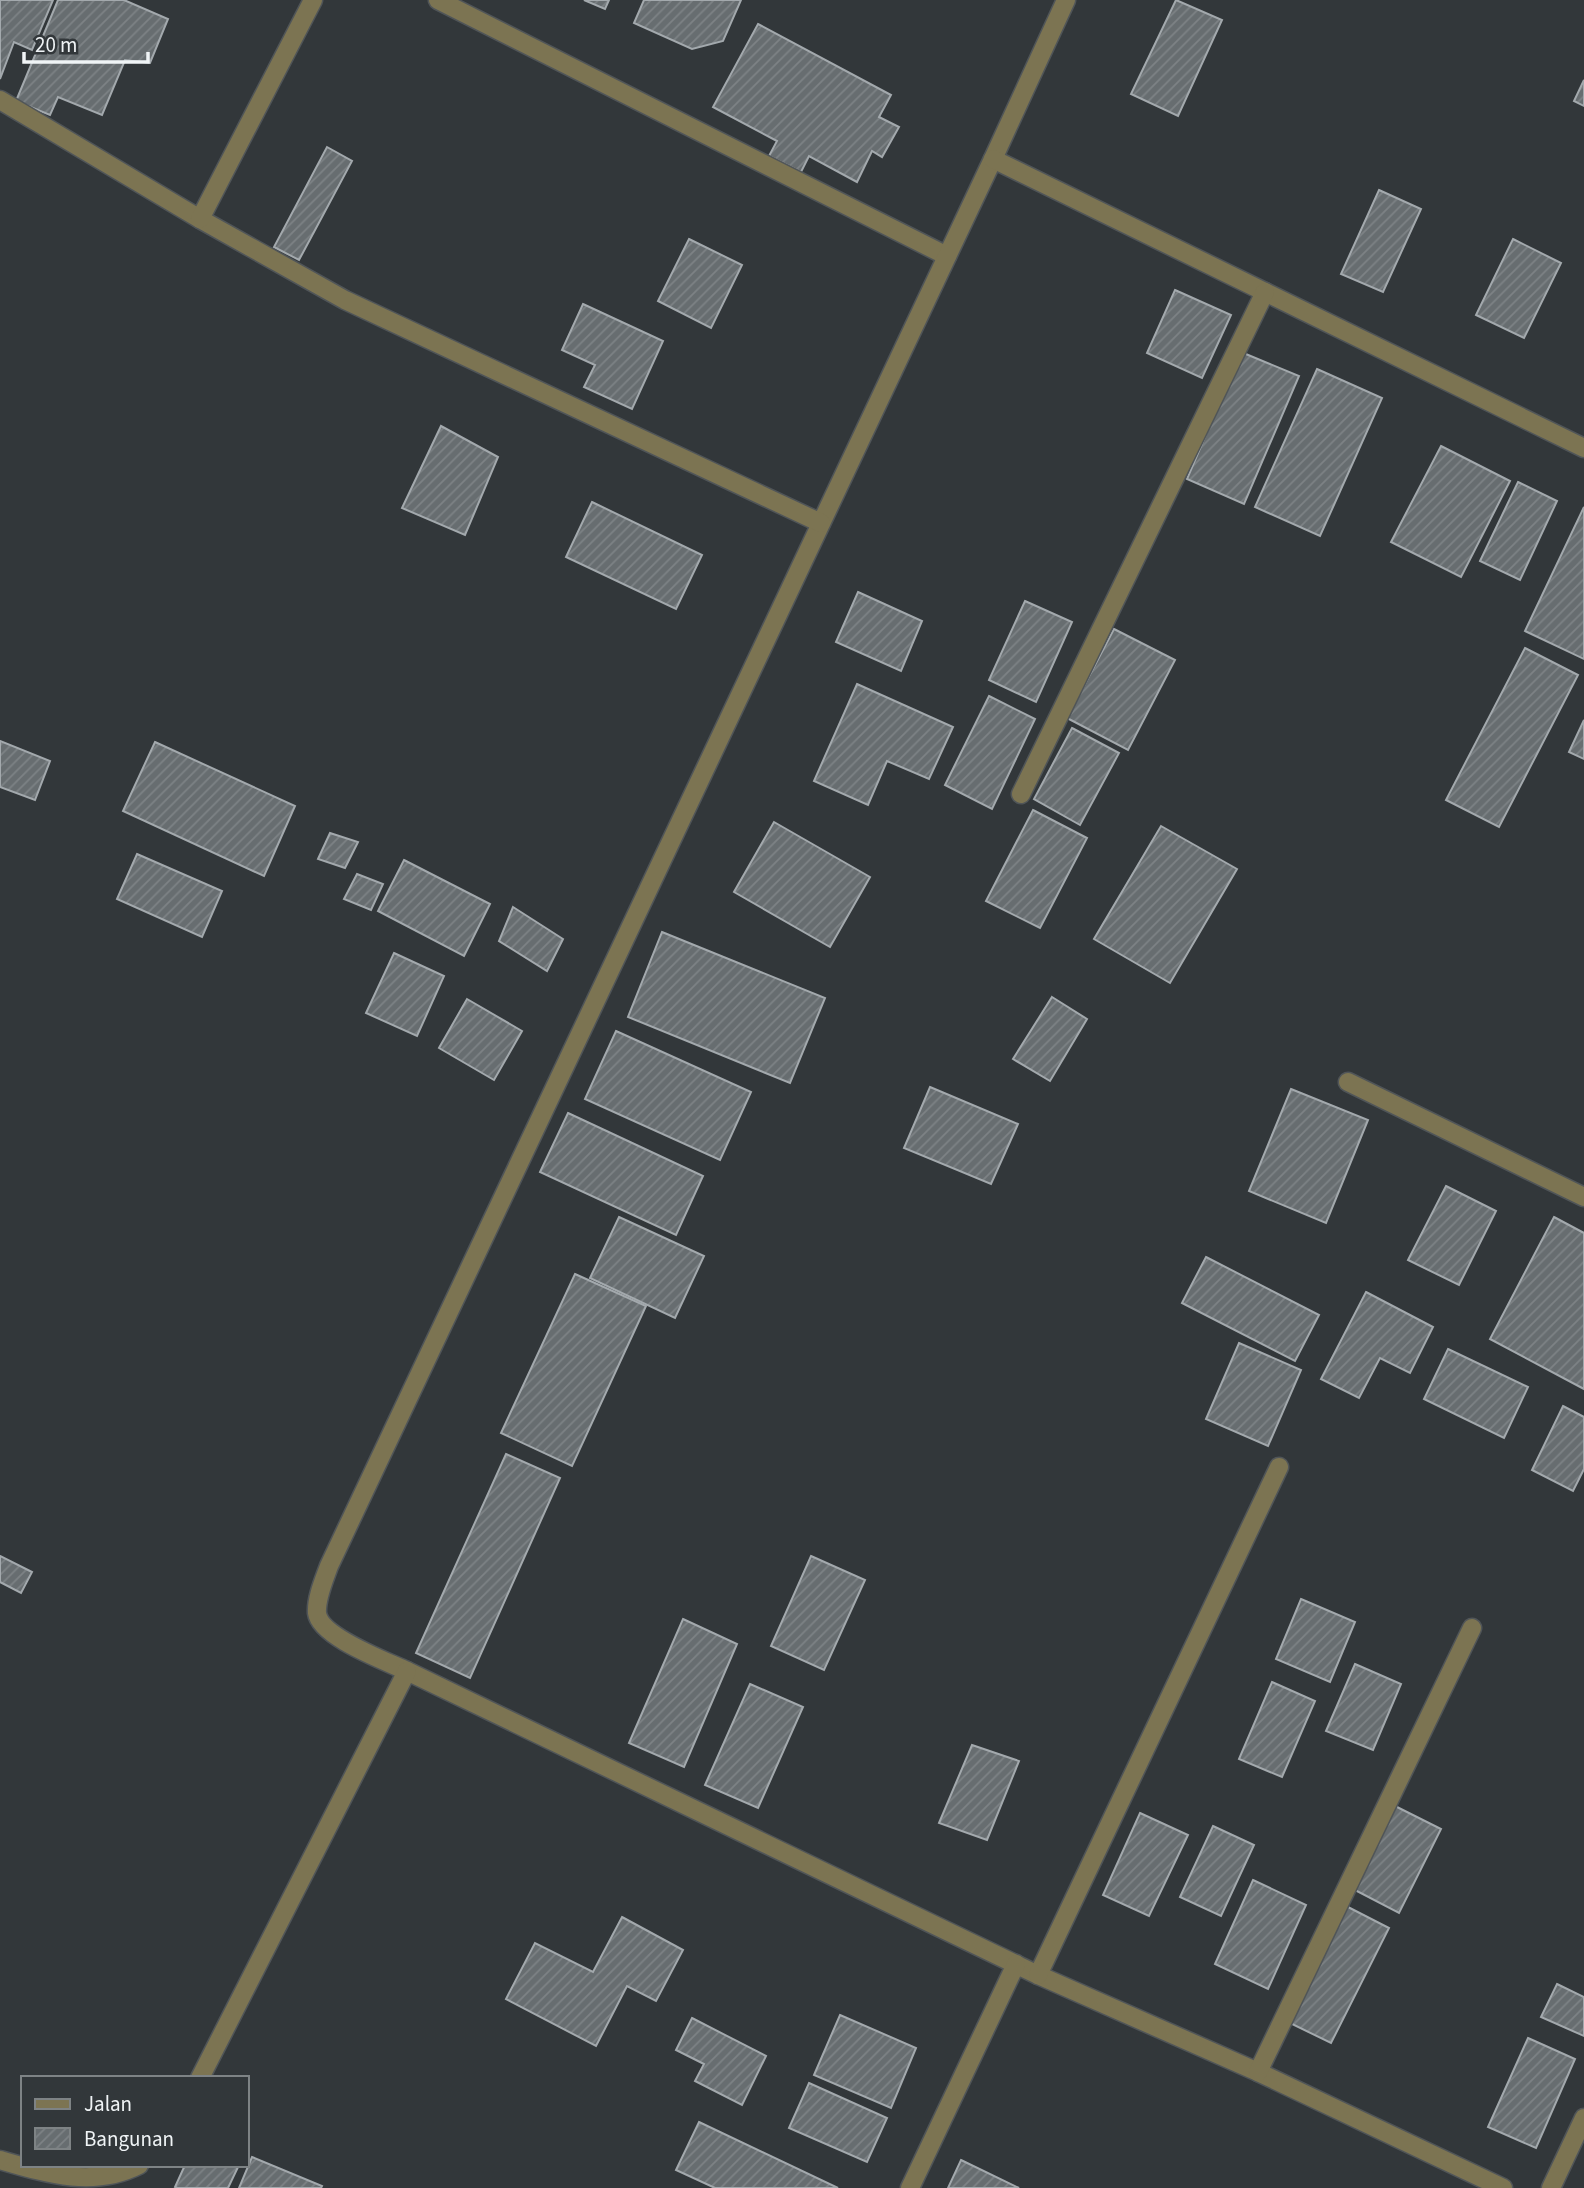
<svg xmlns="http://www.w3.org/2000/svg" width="1584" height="2188" font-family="'Source Sans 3',sans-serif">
<defs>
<pattern id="building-hatch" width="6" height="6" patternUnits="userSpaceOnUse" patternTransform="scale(1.75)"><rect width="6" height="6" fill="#676d70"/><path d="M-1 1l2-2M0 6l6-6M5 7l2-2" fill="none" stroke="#7d8285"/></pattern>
</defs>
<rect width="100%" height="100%" fill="#32373a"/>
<g fill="url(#building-hatch)" stroke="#a3a9ad" stroke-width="2">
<polygon points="0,0 53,0 32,50 14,42 0,79"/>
<polygon points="58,0 124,0 168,19 150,63 125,60 102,115 58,97 50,115 16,101"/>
<polygon points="584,0 609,0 605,9"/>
<polygon points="644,0 741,0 723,41 692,49 634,23"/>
<polygon points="1176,0 1222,20 1178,116 1131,94"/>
<polygon points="758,24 891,95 879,117 899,127 882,157 872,151 857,182 809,156 801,172 769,156 777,141 713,107"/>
<polygon points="1584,80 1584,106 1574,101"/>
<polygon points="327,147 352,161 299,260 274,247"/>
<polygon points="1379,190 1421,209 1383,292 1341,274"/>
<polygon points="689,239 742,265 711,328 658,301"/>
<polygon points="1513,239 1561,263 1524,338 1476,315"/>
<polygon points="1175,290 1231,315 1202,378 1147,353"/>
<polygon points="583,304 663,341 632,409 584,387 595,365 562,350"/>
<polygon points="1241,352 1299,376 1244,504 1187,479"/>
<polygon points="1317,369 1382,398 1320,536 1255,507"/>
<polygon points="441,426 498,457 465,535 402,508"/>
<polygon points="1441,446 1510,481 1461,577 1391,542"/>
<polygon points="1518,482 1557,501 1520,580 1480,561"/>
<polygon points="592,502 702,555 676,609 566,557"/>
<polygon points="1584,507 1584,659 1525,631"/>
<polygon points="858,592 922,621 901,671 836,642"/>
<polygon points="1025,601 1072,622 1036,702 989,680"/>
<polygon points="1114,629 1175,660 1128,750 1067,718"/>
<polygon points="1525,648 1578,675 1499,827 1446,800"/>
<polygon points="857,684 953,727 929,779 887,761 868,805 814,781"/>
<polygon points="989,696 1035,719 992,809 945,785"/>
<polygon points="1584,720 1584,759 1569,752"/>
<polygon points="1072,728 1119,753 1080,825 1034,799"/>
<polygon points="0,741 50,761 35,800 0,787"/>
<polygon points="155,742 295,806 264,876 123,811"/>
<polygon points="1033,810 1087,838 1040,928 986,901"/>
<polygon points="774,822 870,877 830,947 734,892"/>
<polygon points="1161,826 1237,869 1170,983 1094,939"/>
<polygon points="330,833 358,842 345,868 318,859"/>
<polygon points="137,854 222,891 202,937 117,899"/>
<polygon points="404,860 490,904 464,956 378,911"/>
<polygon points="357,874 383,884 371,910 344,899"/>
<polygon points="513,907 563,939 547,971 499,941"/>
<polygon points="662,932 825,998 790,1083 628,1017"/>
<polygon points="394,953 444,976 417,1036 366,1013"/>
<polygon points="1052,997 1087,1019 1050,1081 1013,1059"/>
<polygon points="467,999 522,1031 494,1080 439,1048"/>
<polygon points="616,1031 751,1092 720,1160 585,1099"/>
<polygon points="930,1087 1018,1124 991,1184 904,1148"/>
<polygon points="1291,1089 1368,1120 1326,1223 1249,1191"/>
<polygon points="568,1113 703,1176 676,1235 540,1172"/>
<polygon points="1446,1186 1496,1211 1459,1285 1408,1260"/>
<polygon points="619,1217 704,1256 675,1318 590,1278"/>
<polygon points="1554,1217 1584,1233 1584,1389 1490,1339"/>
<polygon points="1206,1257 1319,1315 1295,1361 1182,1303"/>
<polygon points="575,1274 646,1306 572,1466 501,1433"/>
<polygon points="1366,1292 1433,1327 1410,1373 1380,1358 1359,1398 1321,1379"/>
<polygon points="1239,1343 1301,1370 1268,1446 1206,1419"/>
<polygon points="1448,1349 1528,1387 1504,1438 1424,1399"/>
<polygon points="1563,1406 1584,1417 1584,1469 1573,1491 1532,1470"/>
<polygon points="506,1454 560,1478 470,1678 416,1653"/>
<polygon points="0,1556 32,1572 21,1593 0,1582"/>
<polygon points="811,1556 865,1580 824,1670 771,1646"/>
<polygon points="1301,1599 1355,1622 1330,1682 1276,1659"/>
<polygon points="683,1619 737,1644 684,1767 629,1743"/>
<polygon points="1355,1664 1401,1684 1373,1750 1326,1731"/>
<polygon points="1272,1682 1315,1701 1282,1777 1239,1759"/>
<polygon points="750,1684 803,1707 758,1808 705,1785"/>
<polygon points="972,1745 1019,1761 987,1840 939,1823"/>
<polygon points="1395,1806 1441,1829 1399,1913 1353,1889"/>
<polygon points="1140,1813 1188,1835 1149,1916 1103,1895"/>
<polygon points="1213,1826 1254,1845 1221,1916 1180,1897"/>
<polygon points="1253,1880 1306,1905 1268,1989 1215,1964"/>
<polygon points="1346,1906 1389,1928 1331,2043 1288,2022"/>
<polygon points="622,1917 683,1950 656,2001 627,1986 596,2046 506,1999 535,1943 593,1972"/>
<polygon points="1557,1984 1584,1997 1584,2036 1541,2017"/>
<polygon points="840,2015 916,2048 891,2108 814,2075"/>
<polygon points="692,2018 766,2056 742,2105 695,2081 704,2064 676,2050"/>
<polygon points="1528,2038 1575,2059 1536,2148 1488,2127"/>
<polygon points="809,2083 887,2118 867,2162 789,2128"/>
<polygon points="699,2122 838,2188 715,2188 676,2170"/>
<polygon points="252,2157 322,2186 321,2188 239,2188"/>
<polygon points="961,2160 1019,2188 948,2188"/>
<polygon points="185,2165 239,2165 228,2188 177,2188 175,2187"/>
</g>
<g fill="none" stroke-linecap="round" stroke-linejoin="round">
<g stroke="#505558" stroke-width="21">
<g id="minor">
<polyline points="438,0 947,256"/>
<path d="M1066 0 993 159 329 1566C324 1580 316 1598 317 1613 320 1637 386 1661 407 1671L1038 1975 1258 2072 1503 2188"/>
<polyline points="0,100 200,219 345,300 821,523"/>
<polyline points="993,159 1584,448"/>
<polyline points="200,219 313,0"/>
<polyline points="1021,794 1265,292"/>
<polyline points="1348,1082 1584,1197"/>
<polyline points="1038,1975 1279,1467"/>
<polyline points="1258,2072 1472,1628"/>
<polyline points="200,2078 407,1671"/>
<path d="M0 2160C48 2174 94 2188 139 2165"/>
<polyline points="910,2188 1016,1964"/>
<polyline points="1551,2188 1584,2118"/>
</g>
</g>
<use href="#minor" stroke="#7c7452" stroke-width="18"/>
</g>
<rect x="21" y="2076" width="228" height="91" fill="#32373a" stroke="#7e8385" stroke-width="2"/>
<rect x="35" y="2099" width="35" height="10" fill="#7c7452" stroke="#7e8385" stroke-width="2"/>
<text x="84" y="2111" font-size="21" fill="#f0f4f6">Jalan</text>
<rect x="35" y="2128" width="35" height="21" fill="url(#building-hatch)" stroke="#7e8385" stroke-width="2"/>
<text x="84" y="2146" font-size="21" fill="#f0f4f6">Bangunan</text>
<path d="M24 52v10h124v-10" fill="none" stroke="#f0f4f6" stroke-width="3.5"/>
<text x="35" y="52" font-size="21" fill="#f0f4f6" stroke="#32373a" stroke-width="5" paint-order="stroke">20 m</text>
</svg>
